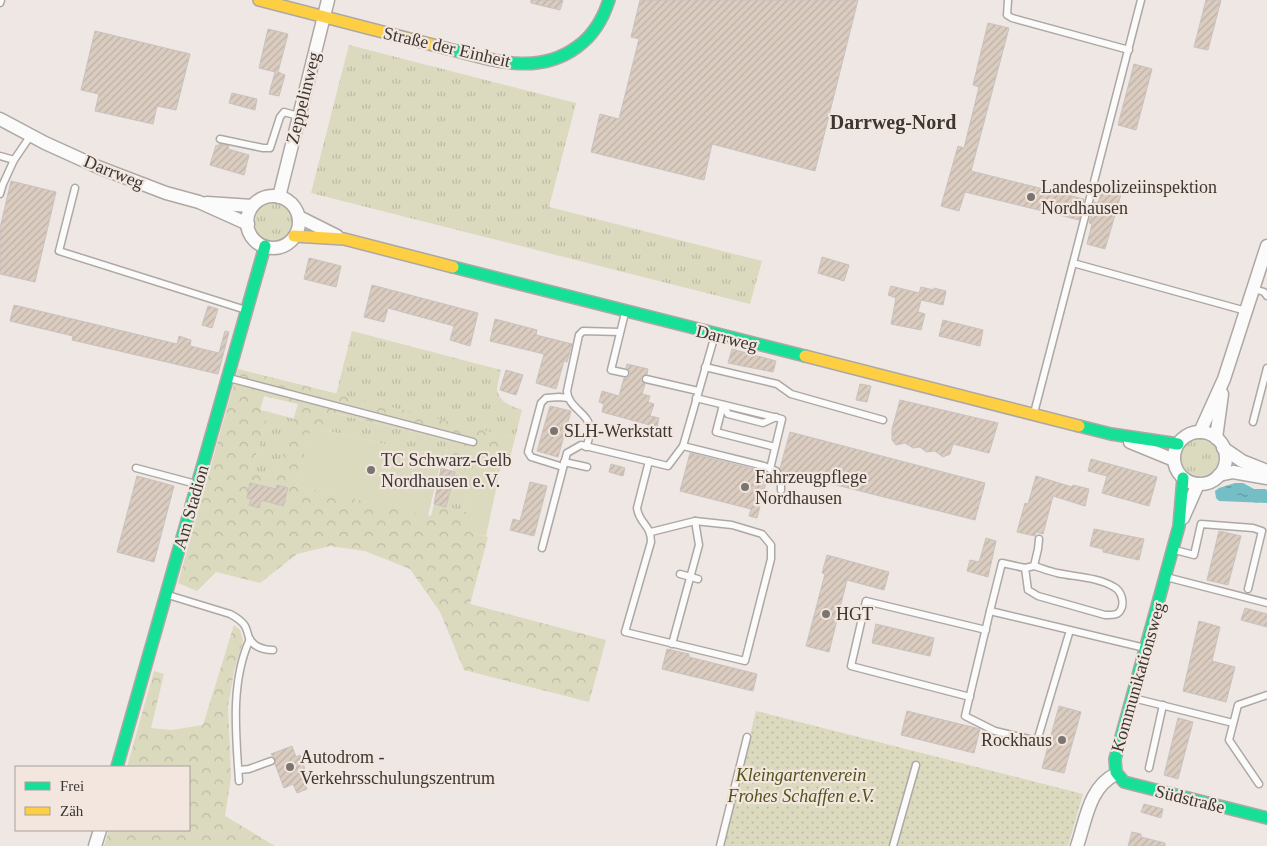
<svg xmlns="http://www.w3.org/2000/svg" width="1267" height="846" font-family="'Times New Roman',serif">
<defs>
<pattern id="grass-tufts" width="24" height="20" patternUnits="userSpaceOnUse" patternTransform="scale(1.25)"><rect width="24" height="20" fill="#dbd9be"/><path d="M3 7l-1-3M5 7V3M7 7l1-3M15 17l-1-3M17 17v-4M19 17l1-3" fill="none" stroke="#bdbba4"/></pattern>
<pattern id="forest-crowns" width="20" height="18" patternUnits="userSpaceOnUse" patternTransform="scale(1.25)"><rect width="20" height="18" fill="#dbd9be"/><path d="M2 6a3 3 0 1 1 6 0M12 15a3 3 0 1 1 6 0" fill="none" stroke="#bdbba4"/></pattern>
<pattern id="garden-dots" width="8" height="8" patternUnits="userSpaceOnUse" patternTransform="scale(1.25)"><rect width="8" height="8" fill="#dbd9be"/><path d="M2 2h.1M6 6h.1" fill="none" stroke="#bdbba4" stroke-width="1.8" stroke-linecap="round"/></pattern>
<pattern id="water-ripples" width="26" height="14" patternUnits="userSpaceOnUse" patternTransform="scale(1.25)"><rect width="26" height="14" fill="#75bec5"/><path d="M2 4q2-2 4 0t4 0M15 11q2-2 4 0t4 0" fill="none" stroke="#619ba1"/></pattern>
<pattern id="building-hatch" width="6" height="6" patternUnits="userSpaceOnUse" patternTransform="scale(1.25)"><rect width="6" height="6" fill="#dbccc0"/><path d="M-1 1l2-2M0 6l6-6M5 7l2-2" fill="none" stroke="#bdb0a6"/></pattern>
</defs>
<rect width="100%" height="100%" fill="#eee7e3"/>
<g fill="url(#grass-tufts)">
<polygon points="349,45 576,103 549,207 762,261 750,304 311,193"/>
<circle cx="274" cy="222" r="22"/>
<path d="M352 331 501 370C500 375 497 384 497 390 499 402 512 407 522 410L515 438 336 395Z"/>
<polygon points="269,412 295,419 276,478 251,471"/>
<polygon points="333,413 449,441 445,458 329,431"/>
<circle cx="1200" cy="457" r="19"/>
<polygon points="452,484 468,488 463,508 468,509 467,512 446,507"/>
</g>
<g fill="url(#forest-crowns)" fill-rule="evenodd">
<path d="M238 369 515 438 508 466 502 464 503 456 477 450 468 488 452 484 455 472 453 471 455 460 445 458 449 441 334 413 329 431 311 428 297 486 431 516 434 504 467 512 463 530 488 537 470 604 606 640 589 702 464 670 440 612 410 569 365 551 330 546 297 554 260 583 216 572 197 591 178 583ZM264 396 298 404 276 478 251 471 269 412 260 410Z"/>
<polygon points="234,625 240,630 243,641 234,671 228,706 231,777 225,816 275,846 104,846 109,830 189,830 189,767 127,767 154,671 164,674 151,728 172,730 203,725"/>
</g>
<polygon fill="url(#garden-dots)" points="756,711 1083,794 1068,846 723,846"/>
<g fill="#dbd9be">
<polygon points="311,427 442,457 428,516 297,486"/>
<polygon points="477,450 503,456 486,536 462,530 468,509 463,508"/>
</g>
<polygon fill="url(#water-ripples)" points="1235,483 1243,483 1254,489 1265,489 1267,490 1267,503 1219,501 1216,498 1215,491 1219,488"/>
<g fill="url(#building-hatch)" stroke="#c8c2bf">
<polygon points="531,0 563,0 560,10 531,3"/>
<polygon points="640,0 858,0 815,171 712,144 704,180 591,152 600,114 619,119 639,39 631,37"/>
<polygon points="1206,0 1221,0 1208,50 1194,47"/>
<polygon points="988,23 1009,28 971,171 1084,199 1079,220 965,192 959,211 941,206 958,146 964,148 979,87 973,85"/>
<polygon points="268,29 288,34 278,72 285,75 279,96 269,94 275,72 259,68"/>
<polygon points="95,31 190,54 176,110 157,106 153,124 95,111 99,94 81,90"/>
<polygon points="1134,64 1152,69 1136,130 1118,125"/>
<polygon points="232,93 257,99 255,110 229,103"/>
<polygon points="219,144 229,146 228,149 249,155 244,175 210,165 216,145 218,146"/>
<polygon points="11,181 56,192 35,282 0,274 0,228"/>
<polygon points="1103,186 1122,191 1105,249 1087,244 1092,224 1089,223 1094,202 1098,203"/>
<polygon points="822,257 849,265 844,281 818,273"/>
<polygon points="309,258 341,266 336,287 304,279"/>
<polygon points="372,285 478,313 470,346 450,340 454,326 388,308 384,322 364,317"/>
<polygon points="891,286 919,293 921,287 934,290 934,288 946,291 943,305 921,300 918,312 925,314 921,330 891,324 896,298 888,295"/>
<polygon points="14,305 177,344 179,336 191,340 190,346 219,353 225,331 229,332 218,374 72,340 73,336 10,321"/>
<polygon points="208,306 218,309 212,328 202,325"/>
<polygon points="495,319 537,330 536,335 572,344 567,362 564,361 556,389 536,383 544,354 490,341"/>
<polygon points="943,320 983,330 980,346 939,336"/>
<polygon points="732,349 776,361 773,372 728,363"/>
<polygon points="627,364 648,369 647,374 641,377 641,381 645,384 642,394 650,396 648,402 654,404 650,416 659,418 657,427 602,412 604,404 599,402 602,391 619,396 624,378 627,378 630,375 630,371 626,368"/>
<polygon points="506,370 523,375 516,395 500,390"/>
<polygon points="860,384 871,386 867,402 856,400"/>
<polygon points="900,400 998,423 989,453 953,444 950,454 943,457 935,451 926,452 920,447 913,448 905,443 896,445 892,440 892,429"/>
<polygon points="550,406 571,411 558,457 537,451"/>
<polygon points="790,432 985,483 975,520 781,471 780,468"/>
<polygon points="690,453 762,471 768,474 757,518 749,516 751,509 680,491"/>
<polygon points="1091,459 1157,477 1149,506 1102,493 1107,476 1088,471"/>
<polygon points="611,464 625,468 623,476 609,472"/>
<polygon points="441,468 455,472 446,507 434,504"/>
<polygon points="137,476 174,486 154,562 117,552"/>
<polygon points="1036,476 1072,487 1073,485 1089,489 1085,506 1053,496 1043,534 1036,532 1035,536 1017,532 1025,503 1028,504"/>
<polygon points="530,482 547,486 534,536 510,530 513,519 520,521"/>
<polygon points="250,483 276,489 277,485 288,488 283,506 265,501 261,501 259,508 249,505 251,499 247,498"/>
<polygon points="1094,529 1144,539 1139,560 1103,552 1103,549 1090,546"/>
<polygon points="1219,531 1241,536 1228,585 1207,580"/>
<polygon points="986,538 996,541 988,577 967,571 970,560 979,562"/>
<polygon points="827,555 889,572 884,590 847,580 829,652 806,646 825,574 822,573"/>
<polygon points="1245,608 1267,614 1267,627 1241,620"/>
<polygon points="1199,621 1220,627 1212,661 1235,667 1226,702 1183,691"/>
<polygon points="876,624 934,638 930,656 872,643"/>
<polygon points="667,649 689,654 689,657 757,674 753,691 662,669"/>
<polygon points="1059,706 1081,712 1064,773 1042,768"/>
<polygon points="907,711 980,729 974,753 901,735"/>
<polygon points="1178,718 1193,722 1178,779 1164,775"/>
<polygon points="292,746 296,757 300,755 308,778 303,780 307,789 297,793 293,784 284,788 275,764 275,759 271,754"/>
<polygon points="1144,804 1163,809 1161,818 1141,812"/>
<polygon points="1132,832 1141,834 1141,837 1165,843 1165,846 1128,846"/>
</g>
<g fill="none" stroke-linecap="round" stroke-linejoin="round">
<g stroke="#ada8a4" stroke-width="9">
<g id="lane">
<polyline points="1008,0 1007,15 1012,18 1129,50"/>
<polyline points="0,3 1,0"/>
<polyline points="220,139 263,148 270,148 280,117 284,112 298,116"/>
<polyline points="0,156 14,160 31,135"/>
<polyline points="75,188 59,251 246,310"/>
<polyline points="0,194 3,184 14,160"/>
<polyline points="1073,263 1141,0"/>
<polyline points="1254,289 1264,292 1267,296"/>
<polyline points="625,313 611,370 625,373"/>
<polyline points="705,367 777,384 791,394 883,420"/>
<polyline points="229,378 473,442"/>
<polyline points="646,379 698,391"/>
<polyline points="696,398 782,419 770,469"/>
<polyline points="723,405 716,432 775,447"/>
<polyline points="723,405 728,414 763,423 776,417"/>
<polyline points="1034,413 1073,263 1246,311"/>
<polyline points="1253,422 1267,368"/>
<polyline points="683,446 764,466 776,471 781,480 781,490"/>
<path d="M586 447C588 442 590 436 590 431 591 413 568 409 567 391L579 335 583 331 620 332"/>
<path d="M649 461 637 508C639 524 651 524 651 542L625 632 745 661 771 559V545L762 534 732 525 695 521 651 532"/>
<polyline points="564,462 587,467"/>
<polyline points="563,467 531,457 528,452 541,403 546,398 559,397 568,398"/>
<polyline points="136,468 196,484"/>
<polyline points="542,548 567,453 581,445 668,466 683,446 715,335"/>
<polyline points="1175,550 1194,555 1201,524 1253,528 1262,531 1248,589"/>
<path d="M1034 566C1041 568 1049 571 1057 573 1075 577 1098 577 1114 587 1122 591 1125 604 1120 611 1117 616 1110 615 1105 615L1038 596 1028 590 1025 568Z"/>
<polyline points="1034,566 1038,549 1039,539"/>
<polyline points="680,574 698,579"/>
<polyline points="1166,577 1267,603"/>
<path d="M168 595 230 614C236 617 241 620 245 626 247 630 248 634 249 638 254 647 264 650 273 650"/>
<polyline points="990,611 1002,563 1025,568"/>
<polyline points="1070,630 1037,741 995,731 965,716 990,611 1145,648"/>
<polyline points="672,644 699,545 695,521"/>
<polyline points="970,697 851,666 866,601 986,630"/>
<polyline points="1133,698 1233,723"/>
<polyline points="1149,768 1163,705"/>
<polyline points="239,770 249,769 271,761"/>
<path d="M239 781C236 735 230 682 250 639"/>
<polyline points="1259,784 1229,740 1238,705 1267,695"/>
<polyline points="720,846 747,737"/>
<polyline points="893,846 916,765"/>
</g>
</g>
<g stroke="#ada8a4" stroke-width="15">
<g id="street">
<polyline points="0,119 45,143 98,167 166,193 199,202 248,224"/>
<circle cx="273" cy="222" r="26"/>
<polyline points="279,197 328,0"/>
<polyline points="207,203 252,206"/>
<polyline points="299,217 337,236"/>
<polyline points="1200,432 1224,379 1267,246"/>
<circle cx="1200" cy="458" r="26"/>
<polyline points="1216,438 1222,394"/>
<polyline points="1130,442 1174,460"/>
<polyline points="1223,448 1242,461 1267,471"/>
<polyline points="1219,475 1233,472 1267,478"/>
<polyline points="1183,518 1198,484"/>
<polyline points="95,846 100,830"/>
<path d="M1077 846C1086 820 1089 787 1116 774"/>
</g>
</g>
<g stroke="#ada8a4" stroke-width="14">
<g id="fast">
<path d="M441 47C487 58 535 78 577 47 594 35 603 19 609 0"/>
<polyline points="453,267 805,356"/>
<polyline points="1079,426 1111,434 1178,444"/>
<polyline points="1183,478 1179,526 1115,759 1116,772 1124,782 1267,818"/>
<polyline points="117,767 265,246"/>
</g>
</g>
<g stroke="#ada8a4" stroke-width="14">
<g id="slow">
<polyline points="259,0 441,47"/>
<polyline points="294,236 344,239 453,267"/>
<polyline points="805,356 1079,426"/>
</g>
</g>
<use href="#lane" stroke="#fcfbfb" stroke-width="6"/>
<use href="#street" stroke="#fcfbfb" stroke-width="12"/>
<use href="#fast" stroke="#16e098" stroke-width="11"/>
<use href="#slow" stroke="#ffcf43" stroke-width="11"/>
</g>
<g fill="#7a7571" stroke="#f2e6df" stroke-width="2">
<circle cx="1031" cy="197" r="5"/>
<circle cx="554" cy="431" r="5"/>
<circle cx="371" cy="470" r="5"/>
<circle cx="745" cy="487" r="5"/>
<circle cx="826" cy="614" r="5"/>
<circle cx="1062" cy="740" r="5"/>
<circle cx="290" cy="767" r="5"/>
</g>
<g text-anchor="middle" dominant-baseline="central" stroke-width="4.5" stroke-linejoin="round" paint-order="stroke">
<g font-size="18" fill="#3b3734" stroke="#f2e6df">
<text transform="translate(447 47) rotate(13)">Straße der Einheit</text>
<text transform="translate(303 98) rotate(-76)">Zeppelinweg</text>
<text transform="translate(114 172) rotate(22)">Darrweg</text>
<text transform="translate(727 338) rotate(14)">Darrweg</text>
<text transform="translate(191 507) rotate(-74)">Am Stadion</text>
<text transform="translate(1138 677) rotate(-74)">Kommunikationsweg</text>
<text transform="translate(1190 799) rotate(14)">Südstraße</text>
</g>
<g font-size="18" fill="#3b3734" stroke="#f2e6df" text-anchor="start">
<text x="1041" y="187">Landespolizeiinspektion<tspan x="1041" dy="21">Nordhausen</tspan></text>
<text x="564" y="431">SLH-Werkstatt</text>
<text x="381" y="460">TC Schwarz-Gelb<tspan x="381" dy="21">Nordhausen e.V.</tspan></text>
<text x="755" y="477">Fahrzeugpflege<tspan x="755" dy="21">Nordhausen</tspan></text>
<text x="836" y="614">HGT</text>
<text x="1052" y="740" text-anchor="end">Rockhaus</text>
<text x="300" y="757">Autodrom -<tspan x="300" dy="21">Verkehrsschulungszentrum</tspan></text>
</g>
<g font-size="18" font-style="italic" fill="#51531b" stroke="#f2e6df">
<text x="801" y="775">Kleingartenverein<tspan x="801" dy="21">Frohes Schaffen e.V.</tspan></text>
</g>
<g font-size="20" font-weight="bold" fill="#3b3734" stroke="#f2e6df">
<text x="893" y="122">Darrweg-Nord</text>
</g>
</g>
<rect x="15" y="766" width="175" height="65" fill="#f2e6df" stroke="#a9a09b"/>
<rect x="25" y="782" width="25" height="8" fill="#16e098" stroke="#a9a09b"/>
<text x="60" y="791" font-size="15" fill="#3b3734">Frei</text>
<rect x="25" y="807" width="25" height="8" fill="#ffcf43" stroke="#a9a09b"/>
<text x="60" y="816" font-size="15" fill="#3b3734">Zäh</text>
</svg>
